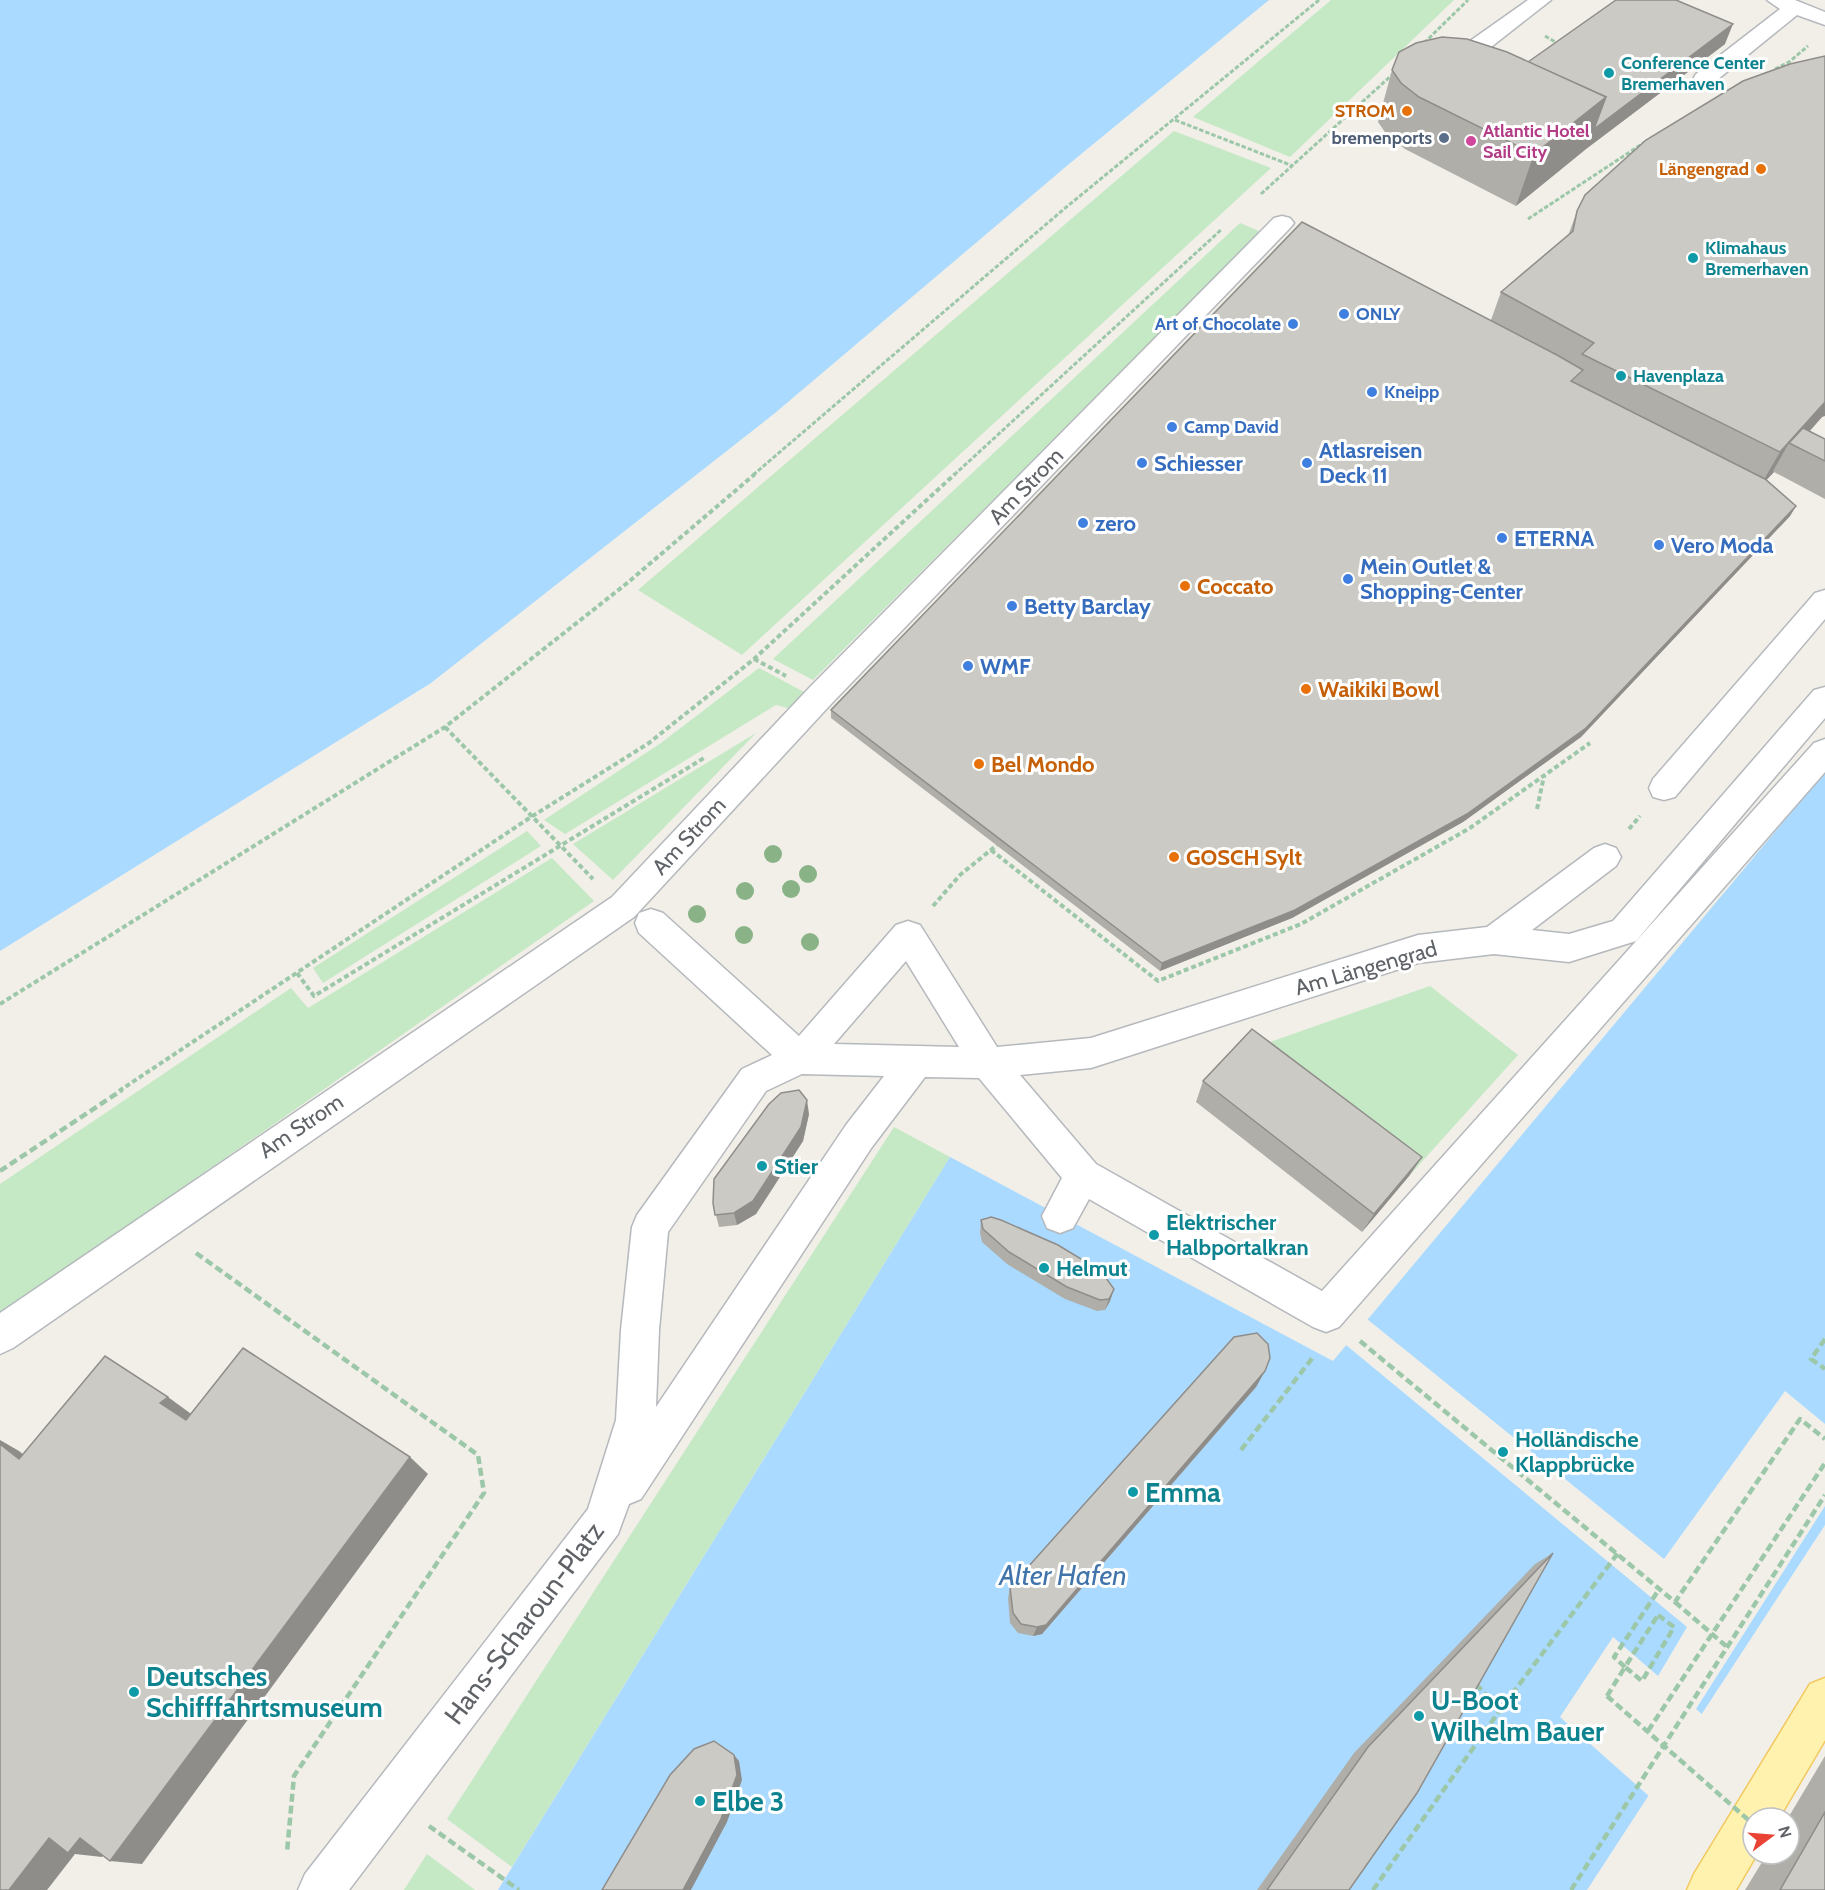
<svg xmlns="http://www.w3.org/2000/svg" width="1825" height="1890" font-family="Cabin,sans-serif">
<rect width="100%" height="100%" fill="#f1efe8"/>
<g fill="#c5e8c5">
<polygon points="1331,0 1454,0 1290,157 1193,117"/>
<polygon points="1174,131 1271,168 742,655 638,590"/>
<polygon points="1240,223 1261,232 813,680 773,659"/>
<polygon points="759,668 804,692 791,709 776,705 565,834 544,820 661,743"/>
<polygon points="756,733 613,880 573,844"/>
<polygon points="527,831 541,846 323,983 313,968"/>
<polygon points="552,858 594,901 0,1315 0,1184 291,988 308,1008"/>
<polygon points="1430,986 1518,1055 1409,1176 1244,1051"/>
<polygon points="894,1127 950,1157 512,1867 447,1819"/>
<polygon points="427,1854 475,1890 404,1890"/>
</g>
<g fill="#aadaff">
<polygon points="0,0 1269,0 1069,164 775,413 431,683 0,951"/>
<polygon points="1825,772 1825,1525 1587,1890 498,1890 950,1157 1333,1361"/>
</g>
<polygon fill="#f1efe8" points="1367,1319 1664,1559 1785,1391 1825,1424 1825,1506 1696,1709 1704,1716 1651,1798 1560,1717 1613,1637 1658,1676 1687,1627 1346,1345"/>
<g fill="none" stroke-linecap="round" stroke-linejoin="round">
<g stroke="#b5b8bc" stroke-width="3">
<g id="minor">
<polygon points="1528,0 1551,0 1486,51 1470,51 1467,46 1470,41"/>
<polygon points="1767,0 1795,0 1825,12 1825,25 1797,15 1712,84 1696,84 1693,79 1696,74 1780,9"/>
<polygon points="1282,216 1290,218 1294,223 1290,228 832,703 634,917 13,1348 0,1354 0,1313 612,897 810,687 1274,218"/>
<polygon points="1825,590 1825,619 1675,797 1664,800 1653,797 1649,788 1653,779 1815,593"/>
<path d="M1825 687V718L1636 941 1569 962 1494 954 1418 963 1091 1068 1020 1075 1096 1164 1322 1291 1814 743 1825 739V772L1339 1327 1326 1332 1313 1327 1089 1199 1073 1228 1060 1233 1047 1228 1042 1216 1062 1178 979 1078 925 1077 872 1147 641 1499 629 1504 618 1534 349 1890H298L305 1874 588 1509 616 1420 621 1330 632 1227 637 1215 742 1069 772 1055 639 933 635 923 639 913 651 909 663 913 799 1036 896 925 908 921 920 925 997 1047 1091 1038 1418 935 1487 927 1594 848 1605 844 1616 848 1621 857 1616 866 1532 930 1569 934 1613 921 1814 690ZM906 961 959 1047 834 1044ZM802 1074 884 1076 846 1125 656 1407 659 1330 668 1232 766 1091Z"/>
</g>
</g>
<g stroke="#f2c960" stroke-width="3">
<polygon id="major" points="1825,1678 1825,1740 1779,1818 1753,1818 1753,1854 1757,1854 1736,1890 1687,1890 1694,1874 1810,1684"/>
</g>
<g stroke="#9cc7a9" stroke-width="3" stroke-dasharray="4.5 2" stroke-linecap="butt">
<polyline points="1545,36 1559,44"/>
<polyline points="1424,43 1468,0"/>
<polyline points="1775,69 1789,62 1808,46"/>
<polyline points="1175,120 1293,166"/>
<polyline points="1261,194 1393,74"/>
<polyline points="1528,219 1648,140"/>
<polyline points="753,475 1064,209 1319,0"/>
<polyline points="954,475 1222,229"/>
</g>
<g stroke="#9cc7a9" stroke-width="4" stroke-dasharray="5 3" stroke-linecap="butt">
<polyline points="754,659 786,676"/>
<polyline points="445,727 593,879"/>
<polyline points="1537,809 1544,776"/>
<polyline points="1629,829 1640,816"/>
<polyline points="991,850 1158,981 1301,924 1470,828 1590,743"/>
<polyline points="933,906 960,875 997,845"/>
<polyline points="297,973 314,996 704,758"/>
<polyline points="0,1004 445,727 626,584 755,474"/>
<polyline points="119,1091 531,817 649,743 754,659 955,474"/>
</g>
<g stroke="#9cc7a9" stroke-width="4.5" stroke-dasharray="8 4" stroke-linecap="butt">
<polyline points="0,1171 122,1090"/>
<polyline points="196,1253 478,1455 484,1493 294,1776 287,1852"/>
<polyline points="1825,1339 1811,1359 1825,1369"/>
<polyline points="1360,1341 1675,1602 1800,1419 1825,1439"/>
<polyline points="1241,1450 1314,1356"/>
<polyline points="1675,1602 1726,1646"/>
<polygon points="1658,1615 1674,1627 1642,1681 1625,1667"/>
<polyline points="1625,1667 1614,1657 1660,1588"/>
<polyline points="1476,1684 1500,1710"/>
<polyline points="1607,1696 1625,1667"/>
<polyline points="429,1826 519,1890"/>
<polyline points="1373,1890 1500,1710 1618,1553"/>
<polyline points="1571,1890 1825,1495"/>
</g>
<use href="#minor" fill="#fff" fill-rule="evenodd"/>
<use href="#major" fill="#fff2af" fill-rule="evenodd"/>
<g stroke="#9cc7a9" stroke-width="4.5" stroke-dasharray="8 4" stroke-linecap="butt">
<polyline points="1607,1696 1753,1824"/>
<polyline points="1648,1731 1825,1463"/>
</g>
</g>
<g fill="#89b387">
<circle cx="773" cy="854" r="9"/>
<circle cx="808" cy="874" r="9"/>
<circle cx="791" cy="889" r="9"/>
<circle cx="745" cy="891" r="9"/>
<circle cx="697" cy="914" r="9"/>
<circle cx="744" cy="935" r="9"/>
<circle cx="810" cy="942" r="9"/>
</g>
<g fill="#afaea9">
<polygon points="1725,44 1586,149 1516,206 1405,149 1387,135 1378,122 1392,70 1528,62"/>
<polygon points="1577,211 1822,417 1810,431 1825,439 1825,499 1774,472 1766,480 1796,506 1790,516 1581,737 1463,822 1292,918 1160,971 831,718 831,710 1491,320 1501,292 1568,236"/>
<polygon points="1203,1081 1422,1157 1409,1176 1362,1232 1196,1102"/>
<polygon points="809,1114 803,1141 756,1214 737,1225 719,1227 713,1203"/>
<polygon points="981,1220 1114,1289 1110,1301 1105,1310 1097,1311 1065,1299 1007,1264 982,1242 980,1233"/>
<polygon points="1265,1371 1256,1387 1042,1634 1033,1636 1018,1633 1010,1623 1008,1598 1010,1587"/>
<polygon points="1553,1553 1349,1890 1257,1890 1354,1753 1535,1564"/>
<polygon points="1825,1756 1825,1890 1745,1890 1767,1854 1789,1854 1789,1818 1788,1818"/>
</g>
<g fill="#8f8d8a">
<polygon points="1733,24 1725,44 1586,149 1516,206 1534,154 1606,97"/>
<polygon points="1825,402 1825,416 1822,417 1796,446 1789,443 1773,471 1774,472 1759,488 1780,452"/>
<polygon points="1796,506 1790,516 1581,737 1463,822 1292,918 1160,971 1162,963"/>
<polygon points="807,1100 809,1114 803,1141 756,1214 737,1225 734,1213"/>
<polygon points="1422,1157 1409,1176 1362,1232 1374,1214"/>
<polygon points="1114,1289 1110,1301 1105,1310 1109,1299"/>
<polygon points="1265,1371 1256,1387 1042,1634 1033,1636 1037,1627"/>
<polygon points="168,1397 194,1416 187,1422 160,1403"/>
<polygon points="0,1440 19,1451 51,1477 19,1459 0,1444"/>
<polygon points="410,1457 428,1474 142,1864 110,1861"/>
<polygon points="734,1755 739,1761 742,1780 727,1822 691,1890 683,1890"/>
<polygon points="49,1838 80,1838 113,1842 102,1857 75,1854 47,1890 9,1890"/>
</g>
<g fill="#cccac5" stroke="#8f8d8a" stroke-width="1.5">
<polygon points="1616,0 1676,0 1733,24 1594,129 1606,97 1528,62"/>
<polygon points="1442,37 1467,39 1507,52 1606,97 1534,154 1419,97 1401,83 1392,70 1399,52 1416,43"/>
<polygon points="1825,56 1825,402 1780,452 1582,354 1594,343 1501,292 1573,231 1577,211 1585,195 1646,140 1743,81 1790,64"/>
<polygon points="1302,222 1557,355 1583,370 1571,381 1765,479 1796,506 1586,728 1467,814 1295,910 1162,963 831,710"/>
<polygon points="1803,428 1825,439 1825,461 1789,443"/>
<polygon points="1252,1029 1422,1157 1374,1214 1203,1081"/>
<polygon points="799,1090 807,1100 801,1127 753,1201 734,1213 715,1215 713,1203 714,1179 769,1104 781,1093"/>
<polygon points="991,1217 1001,1220 1058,1245 1101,1271 1114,1289 1109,1299 1100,1300 1067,1287 1009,1252 983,1229 981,1220"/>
<polygon points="1257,1333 1268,1344 1270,1358 1265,1371 1046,1625 1037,1627 1021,1624 1013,1613 1010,1587 1234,1337"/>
<polygon points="243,1348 410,1457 110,1861 80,1838 68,1853 49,1838 9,1890 0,1890 0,1444 19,1459 105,1356 168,1397 160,1403 186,1420"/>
<polygon points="1553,1553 1417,1793 1349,1890 1267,1890 1368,1747"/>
<polygon points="714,1741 734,1755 737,1775 721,1819 683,1890 602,1890 670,1775 694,1749"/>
<polygon points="1825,1812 1825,1890 1780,1890"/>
</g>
<g fill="#0f9aa8" stroke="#fff" stroke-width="2">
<circle cx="1609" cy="73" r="6"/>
<circle cx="1693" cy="258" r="6"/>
<circle cx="1621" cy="376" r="6"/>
<circle cx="762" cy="1166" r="6"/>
<circle cx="1154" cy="1235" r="6"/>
<circle cx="1044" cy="1268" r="6"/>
<circle cx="1503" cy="1452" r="6"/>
<circle cx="1133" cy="1492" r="6"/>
<circle cx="134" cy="1692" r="6"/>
<circle cx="1419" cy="1716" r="6"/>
<circle cx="700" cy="1801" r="6"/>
</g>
<g fill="#e8710a" stroke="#fff" stroke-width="2">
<circle cx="1407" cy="111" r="6"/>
<circle cx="1761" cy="169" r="6"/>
<circle cx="1185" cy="586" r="6"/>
<circle cx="1306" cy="689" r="6"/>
<circle cx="979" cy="764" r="6"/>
<circle cx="1174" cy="857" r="6"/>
</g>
<circle fill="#5c6f8a" stroke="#fff" stroke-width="2" cx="1444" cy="138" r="6"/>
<circle fill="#d1479c" stroke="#fff" stroke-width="2" cx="1471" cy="141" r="6"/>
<g fill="#3f7fe0" stroke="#fff" stroke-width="2">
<circle cx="1344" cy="314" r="6"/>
<circle cx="1293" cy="324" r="6"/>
<circle cx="1372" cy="392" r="6"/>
<circle cx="1172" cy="427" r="6"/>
<circle cx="1142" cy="463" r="6"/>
<circle cx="1307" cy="463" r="6"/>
<circle cx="1083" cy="523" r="6"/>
<circle cx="1502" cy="538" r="6"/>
<circle cx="1659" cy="545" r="6"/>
<circle cx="1348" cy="579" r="6"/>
<circle cx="1012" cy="606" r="6"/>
<circle cx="968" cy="666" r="6"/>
</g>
<g text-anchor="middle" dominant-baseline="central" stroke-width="6" stroke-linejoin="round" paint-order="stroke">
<g font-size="18" font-weight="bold" fill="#0d838f" stroke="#fff" text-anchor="start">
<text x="1621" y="63">Conference Center<tspan x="1621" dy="21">Bremerhaven</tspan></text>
<text x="1705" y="248">Klimahaus<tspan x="1705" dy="21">Bremerhaven</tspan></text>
<text x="1633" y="376">Havenplaza</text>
</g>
<g font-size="18" font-weight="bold" fill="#c56008" stroke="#fff" text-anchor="end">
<text x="1395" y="111">STROM</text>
<text x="1749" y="169">Längengrad</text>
</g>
<g font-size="18" font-weight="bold" fill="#b23c85" stroke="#fff" text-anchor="start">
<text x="1483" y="131">Atlantic Hotel<tspan x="1483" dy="21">Sail City</tspan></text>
</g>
<g font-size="18" font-weight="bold" fill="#4e5e75" stroke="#fff" text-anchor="end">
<text x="1432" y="138">bremenports</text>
</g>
<g font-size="18" font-weight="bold" fill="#366cbe" stroke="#fff" text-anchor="start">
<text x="1356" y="314">ONLY</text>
<text x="1281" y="324" text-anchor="end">Art of Chocolate</text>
<text x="1384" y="392">Kneipp</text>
<text x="1184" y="427">Camp David</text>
</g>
<g font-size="22" font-weight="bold" fill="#366cbe" stroke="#fff" text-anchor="start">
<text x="1319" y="450">Atlasreisen<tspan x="1319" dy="25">Deck 11</tspan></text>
<text x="1154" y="463">Schiesser</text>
<text x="1095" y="523">zero</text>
<text x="1514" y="538">ETERNA</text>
<text x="1671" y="545">Vero Moda</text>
<text x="1360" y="566">Mein Outlet &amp;<tspan x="1360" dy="25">Shopping-Center</tspan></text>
<text x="1024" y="606">Betty Barclay</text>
<text x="980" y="666">WMF</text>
</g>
<g font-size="22" fill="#5f6368" stroke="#fff">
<text transform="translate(1026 486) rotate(-46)">Am Strom</text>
<text transform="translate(689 836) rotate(-47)">Am Strom</text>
<text transform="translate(1366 968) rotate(-16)">Am Längengrad</text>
<text transform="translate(301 1126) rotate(-34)">Am Strom</text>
</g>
<g font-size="22" font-weight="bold" fill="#c56008" stroke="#fff" text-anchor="start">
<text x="1197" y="586">Coccato</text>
<text x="1318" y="689">Waikiki Bowl</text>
<text x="991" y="764">Bel Mondo</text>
<text x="1186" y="857">GOSCH Sylt</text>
</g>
<g font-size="22" font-weight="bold" fill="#0d838f" stroke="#fff" text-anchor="start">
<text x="774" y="1166">Stier</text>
<text x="1166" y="1222">Elektrischer<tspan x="1166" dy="25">Halbportalkran</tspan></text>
<text x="1056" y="1268">Helmut</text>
<text x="1515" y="1439">Holländische<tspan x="1515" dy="25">Klappbrücke</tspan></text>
</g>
<g font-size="27" font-weight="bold" fill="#0d838f" stroke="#fff" text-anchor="start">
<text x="1145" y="1492">Emma</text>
<text x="146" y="1676">Deutsches<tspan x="146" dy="31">Schifffahrtsmuseum</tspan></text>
<text x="1431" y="1700">U-Boot<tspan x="1431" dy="31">Wilhelm Bauer</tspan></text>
<text x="712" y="1801">Elbe 3</text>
</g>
<g font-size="27" fill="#5f6368" stroke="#fff">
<text transform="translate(524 1623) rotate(-53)">Hans-Scharoun-Platz</text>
</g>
<g font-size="28" font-style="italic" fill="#4174aa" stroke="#fff">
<text x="1063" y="1575">Alter Hafen</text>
</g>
</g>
<g transform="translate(1771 1836) rotate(74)"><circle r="28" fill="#ffffff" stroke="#bfc1c3" stroke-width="1.5"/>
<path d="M0-4.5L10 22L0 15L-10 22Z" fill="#ea4335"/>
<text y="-9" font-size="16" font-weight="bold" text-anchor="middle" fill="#5f6368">N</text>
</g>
</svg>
